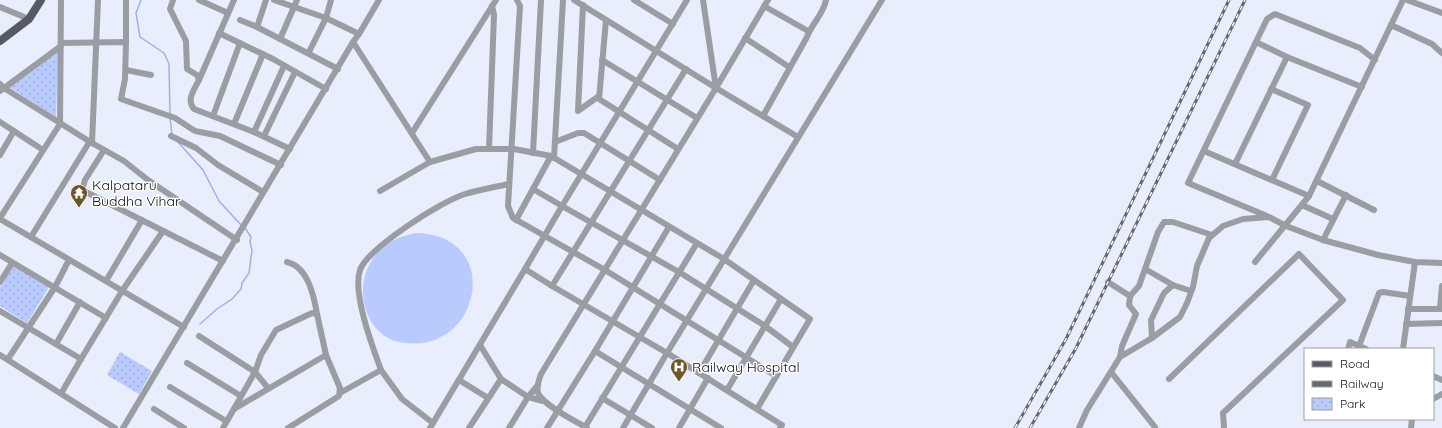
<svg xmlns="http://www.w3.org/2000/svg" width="1442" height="428" font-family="Quicksand,sans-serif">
<defs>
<pattern id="park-dots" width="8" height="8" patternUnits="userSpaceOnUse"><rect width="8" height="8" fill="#b9cafe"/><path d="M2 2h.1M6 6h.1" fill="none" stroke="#9eacd9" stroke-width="1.8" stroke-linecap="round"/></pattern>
</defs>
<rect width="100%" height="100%" fill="#e9eefd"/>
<path fill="#b9cafe" d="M416 233C504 235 481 352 406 343 394 342 383 337 375 327 352 297 363 253 398 238 404 236 410 234 416 233Z"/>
<g fill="url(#park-dots)">
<polygon points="58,49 56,117 9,87"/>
<polygon points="13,266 49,287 27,323 0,306 0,287"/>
<polygon points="120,352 152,371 139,394 107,375"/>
</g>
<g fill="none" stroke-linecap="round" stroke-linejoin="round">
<g stroke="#9cb0f1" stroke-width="1.5">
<polyline points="141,0 136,13 140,37 164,53 169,64 170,115"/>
<polyline points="170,118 172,134"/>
<polyline points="178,142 203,170 219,201 242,226"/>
<polyline points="200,324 217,309 232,299 241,289 242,283 249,273 252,250 250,242 251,237 245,228"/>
</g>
<g stroke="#9a9da2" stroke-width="6">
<polyline points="126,0 126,42"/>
<polyline points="173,0 170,9 186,41 187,69 197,75 199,80 234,0"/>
<polyline points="199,0 228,13"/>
<polyline points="266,0 257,27 338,69"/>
<polyline points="274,0 326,18 359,34 353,42 430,162 476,149 514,149 551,156 724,259 810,319 757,409"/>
<polyline points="517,0 520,6 508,206 513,218 605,270 776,376"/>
<path d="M574 0 716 88 541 374C539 380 536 386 538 393 543 405 575 421 587 428"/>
<polyline points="634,0 673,24"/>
<polyline points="687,0 562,206 679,272 765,326 793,347"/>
<polyline points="703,0 716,88 768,0"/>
<polyline points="1407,0 1442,13"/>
<polyline points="583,5 578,111 599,96"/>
<polyline points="764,6 808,31"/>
<polyline points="0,7 29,19"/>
<polyline points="240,20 257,27"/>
<polyline points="606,20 599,99 678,149"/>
<polyline points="1391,25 1432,44 1442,53"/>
<polyline points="219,33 273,59 326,89"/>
<polyline points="359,34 379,0"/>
<polyline points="745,38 789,67"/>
<polyline points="280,39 297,0"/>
<polyline points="1256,42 1287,57 1362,87"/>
<polyline points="61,43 126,42 125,79 121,99 175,118 195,131 220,136 281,165"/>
<polyline points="309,52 326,18 331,0"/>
<polyline points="602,60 697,118"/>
<polyline points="686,69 552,286 667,353 882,0"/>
<polyline points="126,70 151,75"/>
<path d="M199 80C194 90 186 100 194 109L254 132 290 149"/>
<polyline points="0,84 4,88 92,143 98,0"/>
<polyline points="716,88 798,137"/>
<polyline points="1271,89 1308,105 1272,180"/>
<polyline points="0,91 61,46"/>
<polyline points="213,116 240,43"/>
<path d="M763 116 807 37C811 25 824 13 826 0"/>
<polyline points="0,122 43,150"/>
<polyline points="234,124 263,54"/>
<polyline points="254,132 284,66"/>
<polyline points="412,133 496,0"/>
<polyline points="171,136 196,148 218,165 263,192"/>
<polyline points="264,136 295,72"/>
<polyline points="555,142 578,133 584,133 660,180"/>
<polyline points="92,143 124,161 148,180 237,240"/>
<polyline points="489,149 494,15 492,6"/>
<polyline points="104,150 85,180 82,190 223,261"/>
<polyline points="1204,151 1309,196"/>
<polyline points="533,153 541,0"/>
<polyline points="0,155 14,131"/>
<polyline points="554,158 563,0"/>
<polyline points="1235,164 1287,57"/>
<polyline points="1317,181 1374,210"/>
<polyline points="533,189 562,206 525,269 552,286"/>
<polyline points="380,191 430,162"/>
<polyline points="1302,205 1333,219"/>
<polyline points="1267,216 1188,183 1267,19 1275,14 1360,48 1375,60"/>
<polyline points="0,218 60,124 61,0"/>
<polyline points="0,219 184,327"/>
<polyline points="516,220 551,156"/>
<polyline points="31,237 90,141"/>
<polyline points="1323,240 1346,195"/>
<polyline points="0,255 106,318"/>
<path d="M287 262C308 267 314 296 317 314"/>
<polyline points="1255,262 1309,196 1403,0"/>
<polyline points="1145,269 1173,285"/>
<polyline points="106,281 142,220"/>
<polyline points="0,282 12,263"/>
<polyline points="1108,282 1130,296 1129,305 1136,314 1122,346 1120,357"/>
<polyline points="1130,296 1139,286 1158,232 1164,222 1173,222 1212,235"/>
<polyline points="1440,308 1442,286"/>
<polyline points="1408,309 1442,309"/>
<polyline points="0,311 81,359 122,291 163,231"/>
<polyline points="1406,324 1442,323"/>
<polyline points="199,336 255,372 268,388"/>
<polyline points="1152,338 1151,320 1164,293 1173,285 1191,291"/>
<polyline points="56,344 80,302"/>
<polyline points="480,345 501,379"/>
<polyline points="1359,346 1379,293 1383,292 1410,296"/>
<polyline points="1348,349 1350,342 1366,349"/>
<polyline points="1403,349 1415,262"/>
<polyline points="595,351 669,227"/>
<polyline points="0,355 115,428"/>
<polyline points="8,359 55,287 69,260"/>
<polyline points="187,363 241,396"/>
<path d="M381 370C373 348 352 293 360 270 368 248 442 201 465 194 479 190 495 187 509 184"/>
<polyline points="1111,372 1155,427"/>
<polyline points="699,373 754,280"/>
<polyline points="1433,376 1442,380"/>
<polyline points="1169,379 1299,254 1343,300 1223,413 1224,428"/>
<polyline points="459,380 488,398"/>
<polyline points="538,385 528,397 543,401"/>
<polyline points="170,387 226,421"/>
<polyline points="727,390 781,299"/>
<polyline points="62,392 81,359"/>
<polyline points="340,393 381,370 402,399 433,423"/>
<polyline points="602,398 652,428"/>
<polyline points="1433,399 1442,394"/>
<polyline points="154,409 184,428"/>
<polyline points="234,409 326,355"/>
<polyline points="585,427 697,243"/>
<polyline points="123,428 353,42"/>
<polyline points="223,428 255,372 261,355 276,330 312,313 317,314 326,355 340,388 339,396 288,428"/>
<polyline points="430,428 525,269"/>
<polyline points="469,428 501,379 528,397 509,428"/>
<polyline points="547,428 595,351 721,428"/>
<polyline points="623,428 667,353 782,425 780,428"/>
<polyline points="679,428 708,378"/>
<polyline points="1079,428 1087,410 1120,357 1152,338 1180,317 1187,303 1193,287 1197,266 1209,238 1223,226 1243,219 1269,217 1286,226 1323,240 1378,255 1415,262 1442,263"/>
<polyline points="1411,428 1412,419"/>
</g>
<polyline stroke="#565a64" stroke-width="8" points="0,41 29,19 41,0"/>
<g stroke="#656871" stroke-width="3">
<g id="rail">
<polyline points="1015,428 1066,339 1229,0"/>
<polyline points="1030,428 1076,348 1245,0"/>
</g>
</g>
<use href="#rail" stroke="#fff" stroke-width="1.5" stroke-dasharray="4.5" stroke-linecap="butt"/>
</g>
<defs>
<g id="temple-pin" transform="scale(0.9)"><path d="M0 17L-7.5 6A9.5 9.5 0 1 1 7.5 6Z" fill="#695826" stroke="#fff"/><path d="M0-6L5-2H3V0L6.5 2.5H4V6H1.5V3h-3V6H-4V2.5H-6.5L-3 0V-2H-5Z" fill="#fff"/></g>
<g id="hospital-pin" transform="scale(0.9)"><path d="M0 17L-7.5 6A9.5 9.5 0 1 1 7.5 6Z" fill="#695826" stroke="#fff"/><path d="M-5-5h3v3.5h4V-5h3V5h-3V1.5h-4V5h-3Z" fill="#fff"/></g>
</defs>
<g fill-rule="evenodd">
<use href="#temple-pin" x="79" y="193"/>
<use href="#hospital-pin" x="679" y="367"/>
</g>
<g text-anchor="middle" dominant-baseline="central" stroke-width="3" stroke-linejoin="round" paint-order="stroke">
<g font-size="14" fill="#111217" stroke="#fff" text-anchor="start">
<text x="92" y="185">Kalpataru<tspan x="92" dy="16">Buddha Vihar</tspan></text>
<text x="692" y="367">Railway Hospital</text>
</g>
</g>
<rect x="1304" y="348" width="130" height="72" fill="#ffffff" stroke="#a0a0a2"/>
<rect x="1312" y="361" width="20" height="6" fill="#565a64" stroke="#a0a0a2"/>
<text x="1340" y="368" font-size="12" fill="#111217">Road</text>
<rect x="1312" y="381" width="20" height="6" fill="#656871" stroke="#a0a0a2"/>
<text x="1340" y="388" font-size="12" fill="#111217">Railway</text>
<rect x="1312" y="398" width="20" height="12" fill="url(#park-dots)" stroke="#a0a0a2"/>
<text x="1340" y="408" font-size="12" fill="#111217">Park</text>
</svg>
